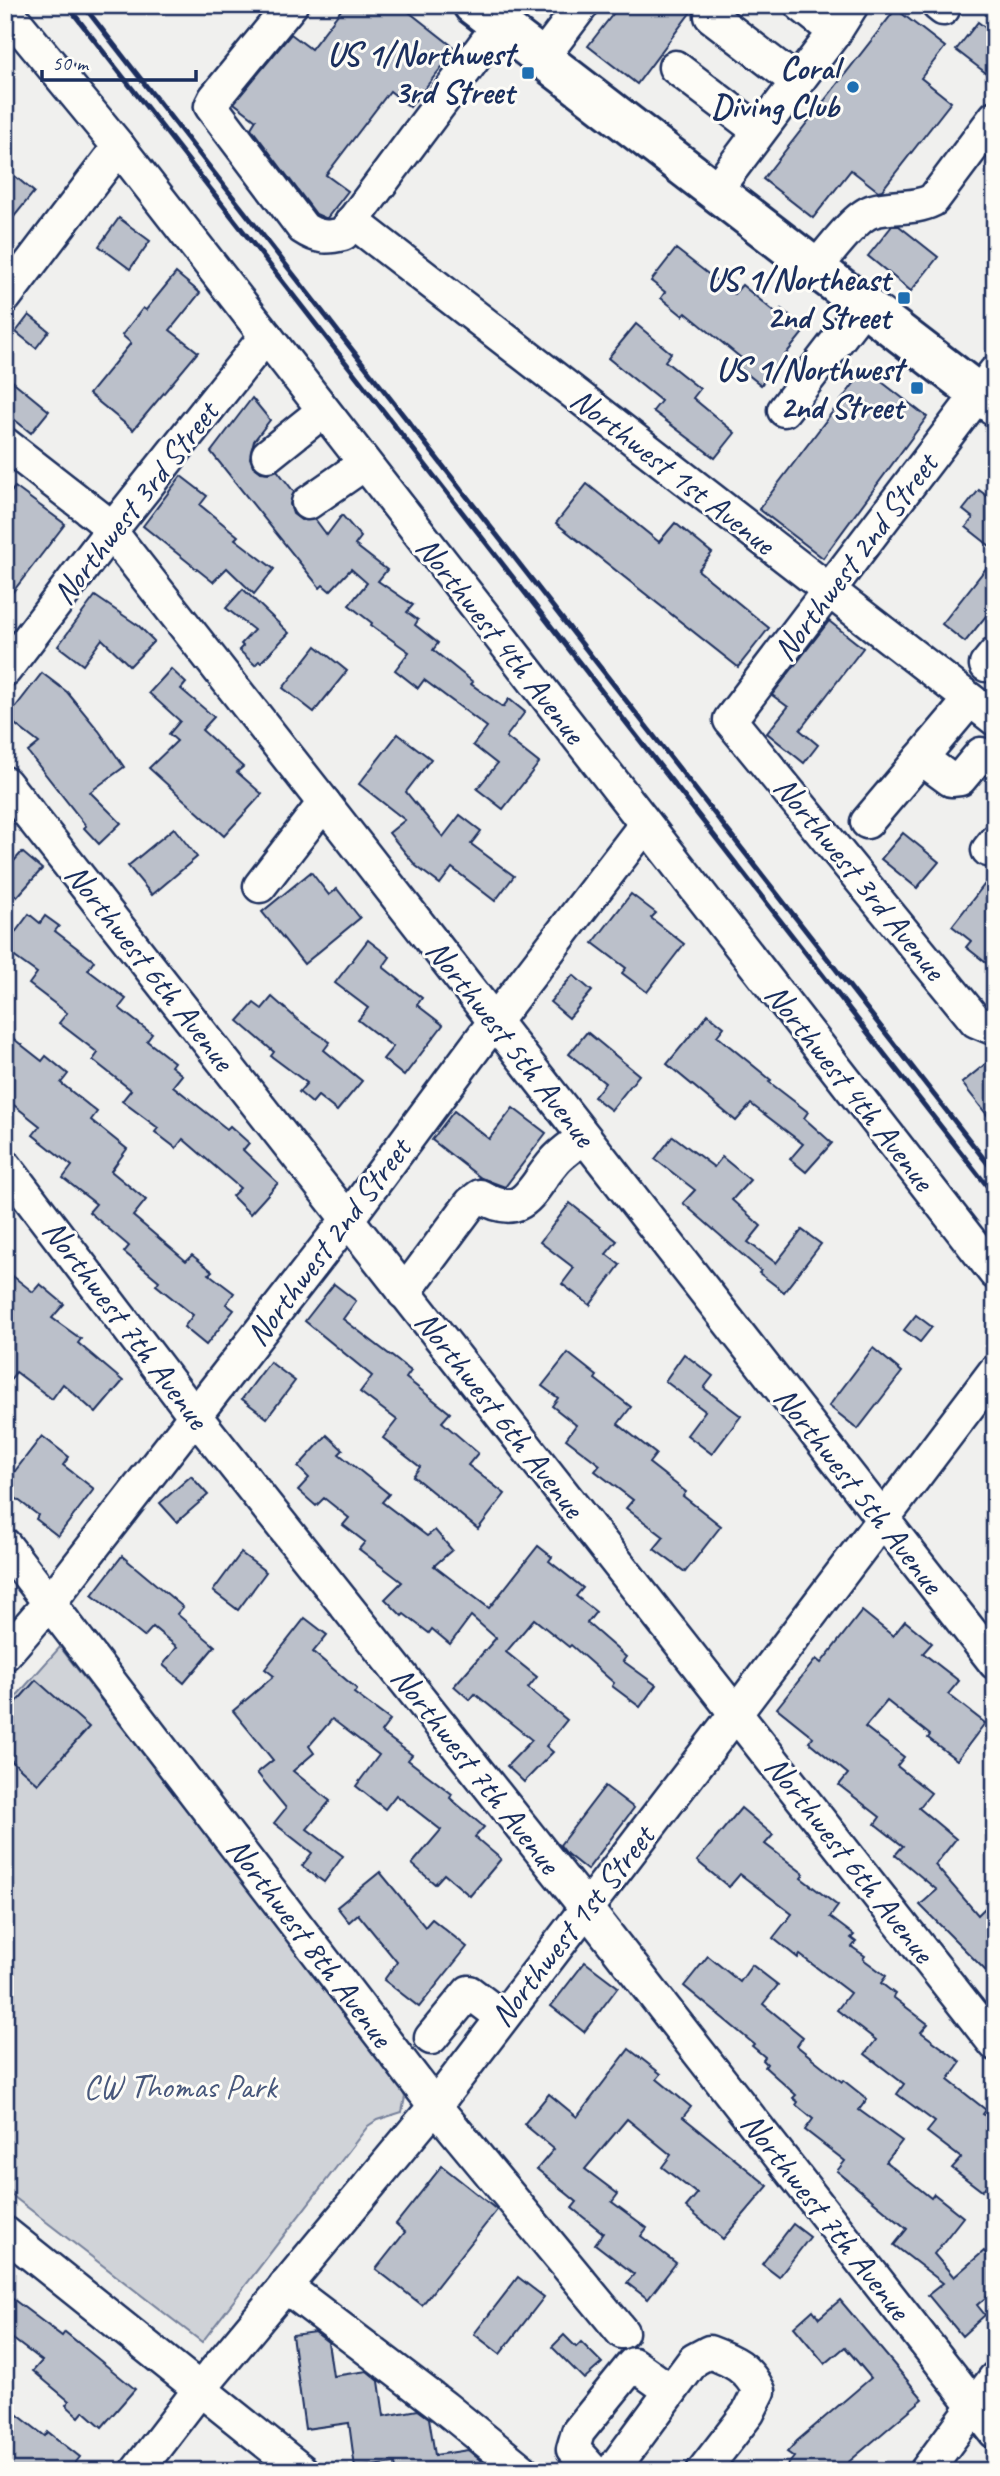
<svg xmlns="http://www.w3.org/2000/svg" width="1000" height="2476" font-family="Caveat,sans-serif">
<rect width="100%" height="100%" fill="#f0f0ee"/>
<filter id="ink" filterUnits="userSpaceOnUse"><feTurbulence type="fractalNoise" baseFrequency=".0143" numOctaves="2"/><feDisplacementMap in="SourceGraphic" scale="14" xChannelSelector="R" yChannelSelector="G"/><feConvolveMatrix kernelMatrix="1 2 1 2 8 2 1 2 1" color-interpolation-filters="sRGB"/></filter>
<g filter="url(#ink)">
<polygon fill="#d0d3d8" stroke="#76819b" stroke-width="2" points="60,1647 399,2084 405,2097 402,2112 377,2120 368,2126 202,2342 5,2190 5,1709"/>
<g fill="#bbc0ca" stroke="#1b2f5e" stroke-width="2">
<polygon points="345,5 400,5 456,49 410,107 390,91 326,175 348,191 327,218 325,218 316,214 251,128 256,120 234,103 291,34 311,49"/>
<polygon points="620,5 696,5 637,84 588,46"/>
<polygon points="896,9 945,47 921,78 951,102 882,190 878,191 851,170 813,218 763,179"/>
<polygon points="978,22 995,35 995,80 956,50"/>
<polygon points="5,168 34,192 5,228"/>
<polygon points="119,218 150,241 130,269 99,246"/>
<polygon points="892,226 899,226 938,257 911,291 868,256"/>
<polygon points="676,249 734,294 742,285 777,314 781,309 806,329 761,385 736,365 741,358 686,313 683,316 661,298 665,292 651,281"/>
<polygon points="176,273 200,293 170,330 198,352 133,430 89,394 131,343 122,335 143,308 146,310"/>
<polygon points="29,315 49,331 36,348 16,332"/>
<polygon points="636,324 671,353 665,361 700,389 693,398 735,433 715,458 653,411 661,401 608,358"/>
<polygon points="865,369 927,417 823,558 759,509"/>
<polygon points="5,375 49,411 31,433 5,412"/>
<polygon points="252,398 270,420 254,441 250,458 253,466 261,472 270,473 277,470 294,492 290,504 293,514 301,520 315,519 327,535 342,515 361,537 355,545 387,570 378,581 413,605 407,612 418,620 415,625 438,643 433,650 473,682 471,684 503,707 509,699 525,712 506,737 539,763 503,809 477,789 497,764 473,745 487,727 424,680 418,688 395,670 409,652 371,625 372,623 349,605 367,583 351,569 330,591 323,585 320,588 211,452"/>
<polygon points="181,476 207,496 200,505 238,536 235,539 274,569 254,594 227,568 213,582 143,526"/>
<polygon points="587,484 659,542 675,523 712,553 698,570 769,628 738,667 556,523"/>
<polygon points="15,487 65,524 5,602 5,500"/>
<polygon points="979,490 995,502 995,550 966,527 973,518 963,510"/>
<polygon points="995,557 995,605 965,642 942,624"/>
<polygon points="243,589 289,633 261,662 259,661 255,665 239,650 243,646 241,644 254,630 226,608"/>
<polygon points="95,596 139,626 154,641 130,666 102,639 83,665 58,646"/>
<polygon points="829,621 863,648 800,730 818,745 804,763 767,733 788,707 772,695"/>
<polygon points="316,646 347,671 314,712 283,688"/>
<polygon points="171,669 186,683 181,689 214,717 202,730 243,767 237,772 262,794 224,836 149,768 177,741 169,734 180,721 149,693"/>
<polygon points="42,673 67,692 99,731 124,767 90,792 121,823 99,844 84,828 86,826 28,752 39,743 7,718"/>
<polygon points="398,734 431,759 406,792 443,837 460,815 481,831 471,844 514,876 495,901 452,868 440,884 416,866 389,833 405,820 359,784"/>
<polygon points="174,828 197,857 152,895 128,866"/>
<polygon points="903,833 939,862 917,888 881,859"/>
<polygon points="22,852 42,869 17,897 5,887 5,871"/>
<polygon points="995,871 995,970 966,947 971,941 952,926"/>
<polygon points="311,872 329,895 337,889 360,918 304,964 262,912"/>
<polygon points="631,894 656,913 651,918 684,944 647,992 622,973 626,968 593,943"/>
<polygon points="29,914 40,923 45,916 59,926 55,931 94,961 88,970 126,999 119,1008 152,1034 147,1041 174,1062 171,1066 182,1075 173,1086 227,1129 230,1126 249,1143 243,1150 278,1183 250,1214 232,1196 240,1188 183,1139 176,1148 155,1132 158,1128 122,1101 131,1090 93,1060 98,1053 59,1023 67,1013 29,984 37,973 5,950 5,946"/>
<polygon points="368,940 390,957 383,967 422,998 417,1005 443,1025 404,1076 383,1059 393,1047 358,1020 368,1008 335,983"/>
<polygon points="573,975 592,991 569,1018 550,1002"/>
<polygon points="272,997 298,1020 330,1042 324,1050 362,1081 337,1111 318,1096 312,1103 299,1092 307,1083 271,1056 274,1052 238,1021 254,1003 262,1009"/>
<polygon points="708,1014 724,1027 717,1036 771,1080 769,1082 808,1112 804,1118 832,1143 806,1172 790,1159 803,1144 751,1104 736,1121 667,1064"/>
<polygon points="5,1032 42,1061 46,1056 68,1074 61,1083 97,1112 91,1120 127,1149 111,1171 146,1200 133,1216 186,1261 192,1255 212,1271 209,1274 234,1293 226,1304 234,1310 206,1345 184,1327 193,1315 156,1285 159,1281 124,1252 129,1246 89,1212 96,1204 63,1178 72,1166 33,1135 40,1126 5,1098"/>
<polygon points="587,1032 639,1075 611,1110 594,1097 605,1083 569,1054"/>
<polygon points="995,1056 995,1125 962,1083"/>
<polygon points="513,1108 546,1133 505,1187 481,1178 432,1140 454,1111 489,1139"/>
<polygon points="673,1136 714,1167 722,1157 750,1180 732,1200 761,1226 748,1242 776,1263 802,1230 821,1244 784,1292 759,1273 761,1271 683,1203 695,1190 655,1159"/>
<polygon points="570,1203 617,1241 606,1254 620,1265 590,1305 562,1284 574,1268 540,1242"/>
<polygon points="5,1270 33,1292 40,1284 64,1304 52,1318 81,1339 78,1343 123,1381 96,1413 63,1384 52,1399 16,1372 5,1387"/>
<polygon points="334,1284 356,1301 343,1319 411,1371 406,1378 450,1413 442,1422 478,1453 468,1465 505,1494 478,1529 413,1476 420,1467 383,1438 397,1420 360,1392 372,1376 305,1321"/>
<polygon points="916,1315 932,1327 920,1342 904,1330"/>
<polygon points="873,1348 902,1372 858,1429 829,1406"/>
<polygon points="568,1353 597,1376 595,1379 631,1407 618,1424 656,1454 649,1463 686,1492 683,1496 721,1526 685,1572 654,1549 664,1537 626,1508 633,1500 595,1471 600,1465 566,1439 576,1425 552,1406 558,1398 542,1386"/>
<polygon points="684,1354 713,1376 704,1388 741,1416 712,1454 687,1435 705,1411 665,1381"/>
<polygon points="270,1362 295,1381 267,1418 242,1399"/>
<polygon points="327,1435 343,1450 339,1454 389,1494 382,1502 427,1536 435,1530 452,1550 434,1566 489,1608 538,1546 552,1557 549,1561 583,1588 576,1596 596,1612 587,1623 626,1657 623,1661 656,1685 640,1707 612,1686 614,1683 571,1645 569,1647 534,1619 506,1652 537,1677 528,1688 567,1720 546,1746 553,1752 524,1782 507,1766 532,1740 475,1694 470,1700 454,1686 496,1638 471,1616 450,1644 432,1629 429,1633 404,1614 402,1616 385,1599 402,1582 359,1549 365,1542 343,1525 349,1518 324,1498 316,1506 298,1490 309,1478 298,1467"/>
<polygon points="42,1436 69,1457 63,1465 94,1489 58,1536 36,1519 38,1515 5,1490 5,1484"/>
<polygon points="191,1476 208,1495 177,1522 160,1503"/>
<polygon points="241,1553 266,1572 238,1610 213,1591"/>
<polygon points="122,1556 183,1607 177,1614 215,1646 184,1683 163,1665 177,1647 153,1627 144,1637 92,1595"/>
<polygon points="862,1611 893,1636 905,1621 932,1643 923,1653 959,1681 948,1694 985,1723 957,1760 928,1738 930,1735 887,1701 865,1727 904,1757 897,1766 931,1793 919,1808 956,1839 935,1865 978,1915 995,1898 995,1980 920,1905 937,1890 895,1855 903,1846 875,1824 880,1817 839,1785 848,1774 809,1742 813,1737 777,1708 816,1659 821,1663"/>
<polygon points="305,1618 327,1635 313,1652 357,1689 354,1693 390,1720 381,1732 412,1755 408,1760 452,1794 450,1798 484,1827 475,1837 501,1859 470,1896 444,1874 435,1884 412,1864 441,1830 396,1795 385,1809 356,1786 379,1755 332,1719 309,1746 314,1753 293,1771 330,1801 307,1829 343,1856 324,1882 302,1866 312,1853 274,1823 286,1808 257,1773 273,1760 233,1711 274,1676 265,1669"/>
<polygon points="36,1680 89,1727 38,1784 5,1755 5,1715"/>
<polygon points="605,1786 634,1808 587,1870 567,1854 560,1845"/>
<polygon points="741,1808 773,1835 765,1844 804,1874 801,1878 838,1906 830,1917 854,1935 851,1938 856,1942 852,1947 865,1956 863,1959 886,1976 881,1983 895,1994 893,1997 928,2024 921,2032 961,2062 948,2080 986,2110 983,2114 995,2123 995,2174 982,2191 952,2168 961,2158 927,2132 935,2122 897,2094 904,2084 865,2054 876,2040 837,2010 850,1993 800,1955 798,1958 773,1938 792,1914 740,1874 729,1887 697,1861"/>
<polygon points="380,1872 425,1927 432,1919 467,1947 419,2007 384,1980 397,1962 358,1914 349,1922 337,1907"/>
<polygon points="708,1956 740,1982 752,1965 778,1985 763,2004 803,2037 797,2046 842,2082 843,2080 867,2099 859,2110 902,2141 886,2162 931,2198 934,2194 963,2217 934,2254 954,2277 984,2251 995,2264 995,2290 977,2305 985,2315 962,2336 928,2295 943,2283 894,2245 907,2229 837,2171 845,2161 805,2130 813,2119 796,2105 798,2102 793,2098 796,2095 765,2067 767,2064 763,2060 765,2057 752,2046 754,2044 684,1986"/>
<polygon points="585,1962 618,1987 584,2032 551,2006"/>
<polygon points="629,2049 661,2074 657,2079 691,2107 683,2117 768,2186 723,2239 686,2207 697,2194 662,2167 671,2155 627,2119 585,2169 618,2194 612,2202 647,2228 641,2236 676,2263 648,2299 627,2283 634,2274 595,2244 603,2233 572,2208 577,2202 537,2169 554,2149 524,2124 549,2094 577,2117"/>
<polygon points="442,2166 497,2210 422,2305 376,2269 405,2232 396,2224"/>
<polygon points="793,2224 810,2237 779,2277 762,2264"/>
<polygon points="518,2277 544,2297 500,2354 474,2334"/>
<polygon points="5,2293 62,2336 65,2332 135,2389 102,2427 84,2411 79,2417 66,2405 69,2401 33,2371 42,2361 5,2333"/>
<polygon points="840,2300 923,2399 838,2471 783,2471 794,2457 787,2452 797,2441 871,2378 845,2347 825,2364 794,2327 813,2310 819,2318"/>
<polygon points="315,2332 328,2342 333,2376 367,2371 379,2381 384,2416 418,2410 429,2418 435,2455 468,2450 480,2460 482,2471 396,2471 395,2463 355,2468 349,2423 305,2429 292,2335"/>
<polygon points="564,2335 576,2347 581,2342 602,2363 584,2379 552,2347"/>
<polygon points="5,2405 45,2436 48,2432 80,2457 69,2471 5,2471"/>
</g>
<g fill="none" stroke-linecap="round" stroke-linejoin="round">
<g stroke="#1b2f5e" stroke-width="37">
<g id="minor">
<path d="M291 5 215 98 211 106 303 228C318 238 327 238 343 234L499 25"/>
<polyline points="801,5 835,32"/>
<polyline points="938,5 943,9"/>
<polyline points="5,9 119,147 995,1273"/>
<polyline points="711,16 797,82 715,191"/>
<polyline points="542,58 582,5"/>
<polyline points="675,67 759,131"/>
<polyline points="797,82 835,32 852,5"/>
<polyline points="352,221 995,719"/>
<path d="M815 269C828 254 856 215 873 211 894 205 913 210 933 200L995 117"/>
<polyline points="5,297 119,147"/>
<polyline points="995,372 730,720 976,1021 995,1029"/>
<polyline points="784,410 864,306"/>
<polyline points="5,444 100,518 324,803 995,1663"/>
<polyline points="268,455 323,411"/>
<polyline points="308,503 364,464"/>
<polyline points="986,665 995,654"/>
<polyline points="5,670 110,532 266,336"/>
<polyline points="921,758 951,780 960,779 981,754"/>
<polyline points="5,783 995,2044"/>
<polyline points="867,822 970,700"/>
<polyline points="988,850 995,841"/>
<polyline points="260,886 324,803"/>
<polyline points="5,1166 195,1416 586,1908 995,2432"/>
<path d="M404 1293 471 1203 480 1196C524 1222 529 1191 554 1162 562 1152 574 1145 584 1137"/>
<polyline points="5,1545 435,2106 622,2332"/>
<polyline points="5,1654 50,1602 347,1220 494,1022 645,825"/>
<polyline points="431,2038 469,1992 502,2017"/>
<polyline points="5,2233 302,2471"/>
<polyline points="285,2286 444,2407 523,2471"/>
<polyline points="137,2471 200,2389 435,2106 736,1713 995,1371"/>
<path d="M593 2471 573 2449 578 2432 633 2364 671 2391 694 2360 709 2352C733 2361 747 2367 759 2391L748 2413 703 2471"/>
<polyline points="612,2471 671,2391"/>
<polyline points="926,2471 995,2378"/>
</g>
</g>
<g stroke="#1b2f5e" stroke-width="44">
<polyline id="major" points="473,5 995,406"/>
</g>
<use href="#minor" stroke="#fdfcf7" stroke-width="32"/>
<use href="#major" stroke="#fdfcf7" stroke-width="38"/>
<g stroke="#1b2f5e" stroke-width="5">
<polyline points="67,5 995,1196"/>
<polyline points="83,5 995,1173"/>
</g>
</g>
</g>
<g fill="#1f6fb2" stroke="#fdfcf7" stroke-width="2.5">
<rect x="521" y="66" width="14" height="14" rx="3.5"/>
<circle cx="853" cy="87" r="7"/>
<rect x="897" y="291" width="14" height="14" rx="3.5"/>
<rect x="910" y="381" width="14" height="14" rx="3.5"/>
</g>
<g text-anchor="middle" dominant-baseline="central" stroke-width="6" stroke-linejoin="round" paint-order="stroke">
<g font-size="33" font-weight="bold" fill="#1b2f5e" stroke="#fdfcf7" text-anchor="end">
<text x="514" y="54">US 1/Northwest<tspan x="514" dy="38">3rd Street</tspan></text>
<text x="839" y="68">Coral<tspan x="839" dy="38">Diving Club</tspan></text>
<text x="890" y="279">US 1/Northeast<tspan x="890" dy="38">2nd Street</tspan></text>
<text x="903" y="369">US 1/Northwest<tspan x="903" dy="38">2nd Street</tspan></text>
</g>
<g font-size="33" fill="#1b2f5e" stroke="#fdfcf7">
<text transform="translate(673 471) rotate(38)">Northwest 1st Avenue</text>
<text transform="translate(135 503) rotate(-52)">Northwest 3rd Street</text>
<text transform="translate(855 557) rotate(-53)">Northwest 2nd Street</text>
<text transform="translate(501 640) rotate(52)">Northwest 4th Avenue</text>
<text transform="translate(860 878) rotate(51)">Northwest 3rd Avenue</text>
<text transform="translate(150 967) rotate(52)">Northwest 6th Avenue</text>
<text transform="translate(511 1043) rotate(52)">Northwest 5th Avenue</text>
<text transform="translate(850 1087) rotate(52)">Northwest 4th Avenue</text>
<text transform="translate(328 1242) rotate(-53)">Northwest 2nd Street</text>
<text transform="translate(126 1324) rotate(53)">Northwest 7th Avenue</text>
<text transform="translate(500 1414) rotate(52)">Northwest 6th Avenue</text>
<text transform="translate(859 1490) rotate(52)">Northwest 5th Avenue</text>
<text transform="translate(476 1770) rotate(52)">Northwest 7th Avenue</text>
<text transform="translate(850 1859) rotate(52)">Northwest 6th Avenue</text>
<text transform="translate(572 1926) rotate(-52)">Northwest 1st Street</text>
<text transform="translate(310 1942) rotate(53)">Northwest 8th Avenue</text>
<text transform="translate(826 2216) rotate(52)">Northwest 7th Avenue</text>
</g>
<g font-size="33" fill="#48587c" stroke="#fdfcf7">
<text x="180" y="2087">CW Thomas Park</text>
</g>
</g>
<rect width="1000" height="2476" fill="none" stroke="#fdfcf7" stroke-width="28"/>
<rect x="14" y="14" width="972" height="2448" fill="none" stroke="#1b2f5e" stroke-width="2.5" filter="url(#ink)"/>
<path d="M42 70v10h154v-10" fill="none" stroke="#1b2f5e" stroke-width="3.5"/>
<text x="52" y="70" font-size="21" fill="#1b2f5e" stroke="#fdfcf7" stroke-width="5" paint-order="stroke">50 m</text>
</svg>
